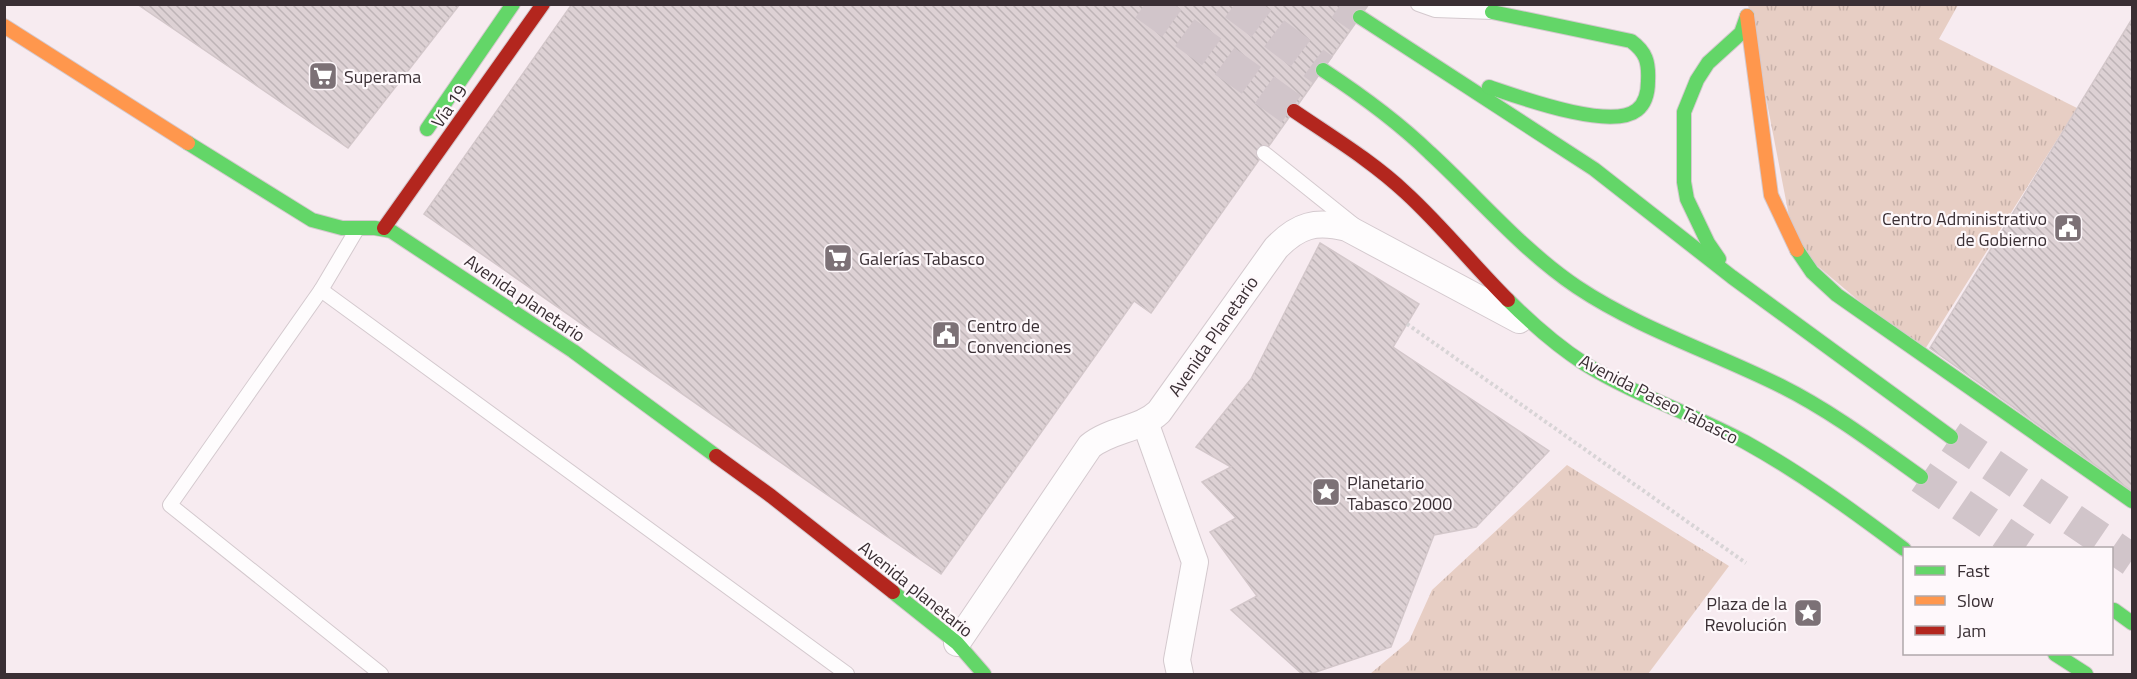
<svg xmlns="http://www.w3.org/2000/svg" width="2137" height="679" font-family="'Titillium Web',sans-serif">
<defs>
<pattern id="park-tufts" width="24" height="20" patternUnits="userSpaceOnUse" patternTransform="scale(1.5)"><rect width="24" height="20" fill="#e7cec4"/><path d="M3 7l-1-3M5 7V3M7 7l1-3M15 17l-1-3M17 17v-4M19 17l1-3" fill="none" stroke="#c7b1a9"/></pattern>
<pattern id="building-back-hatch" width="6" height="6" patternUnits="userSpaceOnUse" patternTransform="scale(1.5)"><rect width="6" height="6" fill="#ddd1d4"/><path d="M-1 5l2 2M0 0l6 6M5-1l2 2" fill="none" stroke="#beb4b7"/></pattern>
</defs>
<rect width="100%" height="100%" fill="#f7ebf0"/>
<g fill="url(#park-tufts)">
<polygon points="1748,5 1958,5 1939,39 2077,108 1922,354 1795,247"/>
<polygon points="1567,465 1729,566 1648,674 1370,674 1409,641 1432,590"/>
</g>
<g fill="url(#building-back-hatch)" stroke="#d3c7ca" stroke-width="1.5">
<polygon points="137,4 460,4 348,148"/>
<polygon points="572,4 1369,4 1151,313 1134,301 941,574 424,214"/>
<polygon points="2132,19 2132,491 1930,348"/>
<polygon points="1320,243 1419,304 1393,347 1549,451 1476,527 1434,535 1391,647 1310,674 1302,674 1231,610 1257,596 1210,532 1236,518 1202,482 1231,467 1196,447 1251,379"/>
</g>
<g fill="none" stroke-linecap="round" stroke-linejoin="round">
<polyline stroke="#d1c5ca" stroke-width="33" stroke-dasharray="33 16" stroke-linecap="butt" points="1145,4 1294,111"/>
<g stroke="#d1c5ca" stroke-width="33" stroke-dasharray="33 16" stroke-linecap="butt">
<polyline points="1235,4 1323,70"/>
<polyline points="1341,4 1360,17"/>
<polyline points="1951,437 2132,560"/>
<polyline points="1921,477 2025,548"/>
</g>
<g stroke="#d4c9ce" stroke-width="16">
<g id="lane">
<polyline points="1418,4 1435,10 1493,12"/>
<polyline points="1264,153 1354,225"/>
<polyline points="356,231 321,290 170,505 381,674"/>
<polyline points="321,290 847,674"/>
</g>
</g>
<g stroke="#d4c9ce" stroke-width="28">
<g id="street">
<polyline points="1145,422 1195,562 1177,660 1180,674"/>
<path d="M957 643 1090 446C1111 429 1140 430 1159 412L1276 248C1298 225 1316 220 1347 228L1519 320"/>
</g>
</g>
<g stroke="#d4c9ce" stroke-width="16">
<g id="fast">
<polyline points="1360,17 1594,169 1732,277 1951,437"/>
<path d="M1323 70C1361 95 1397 121 1430 153 1479 198 1522 250 1577 287 1640 329 1713 352 1781 386 1831 411 1876 445 1921 477"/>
<path d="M1489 87C1519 97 1611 131 1637 110 1646 103 1648 91 1648 81 1649 62 1646 52 1631 41L1492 12"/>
<polyline points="427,129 513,4"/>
<polyline points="188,143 312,220 342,228 375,228 391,231 573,351 716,456"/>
<polyline points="1797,250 1812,272 1837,295 2132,501"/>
<polyline points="1719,259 1708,243 1687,199 1684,182 1684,112 1697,80 1708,63 1741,33 1747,16"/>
<path d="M1508 300C1532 324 1557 346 1585 364 1635 395 1693 414 1745 442 1801 473 1853 511 1904 549"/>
<polyline points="893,592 957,643 984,674"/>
<polyline points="2114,610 2132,623"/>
<polyline points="2055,654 2086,674"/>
</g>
</g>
<g stroke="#d4c9ce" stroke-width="16">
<g id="slow">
<polyline points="1747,16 1771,195 1797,250"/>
<polyline points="4,26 188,143"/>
</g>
</g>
<g stroke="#d4c9ce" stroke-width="16">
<g id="jam">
<path d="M1294 111C1332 137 1372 161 1406 193 1442 226 1473 265 1508 300"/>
<polyline points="384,228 543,4"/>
<polyline points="716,456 771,496 893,592"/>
</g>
</g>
<polyline stroke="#d8d4d6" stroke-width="4" stroke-dasharray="3 3" stroke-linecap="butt" points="1407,324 1746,563"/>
<use href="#lane" stroke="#fefcfd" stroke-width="14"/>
<use href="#street" stroke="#fefcfd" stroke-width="26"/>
<use href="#fast" stroke="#63d668" stroke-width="14"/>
<use href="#slow" stroke="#ff974d" stroke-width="14"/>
<use href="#jam" stroke="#b3261e" stroke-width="14"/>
</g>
<defs>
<g id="supermarket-square" transform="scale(1.5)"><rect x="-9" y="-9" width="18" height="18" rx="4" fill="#7c7176" stroke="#fef8fb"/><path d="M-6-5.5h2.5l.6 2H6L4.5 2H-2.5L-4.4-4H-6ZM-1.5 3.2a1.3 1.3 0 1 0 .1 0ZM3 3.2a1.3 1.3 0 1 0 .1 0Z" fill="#fff"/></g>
<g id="civic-square" transform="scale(1.5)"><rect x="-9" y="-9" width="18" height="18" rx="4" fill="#7c7176" stroke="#fef8fb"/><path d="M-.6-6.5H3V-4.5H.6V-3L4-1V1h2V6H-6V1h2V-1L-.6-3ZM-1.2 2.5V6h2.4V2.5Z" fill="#fff"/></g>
<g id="sight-square" transform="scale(1.5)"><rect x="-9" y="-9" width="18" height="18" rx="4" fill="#7c7176" stroke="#fef8fb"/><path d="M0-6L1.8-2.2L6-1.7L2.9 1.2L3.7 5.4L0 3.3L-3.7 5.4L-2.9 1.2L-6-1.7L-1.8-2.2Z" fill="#fff"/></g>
</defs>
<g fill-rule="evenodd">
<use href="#supermarket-square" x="323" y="76"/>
<use href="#civic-square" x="2068" y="228"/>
<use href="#supermarket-square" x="838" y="258"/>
<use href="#civic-square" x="946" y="335"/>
<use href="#sight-square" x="1326" y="492"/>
<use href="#sight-square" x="1808" y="613"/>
</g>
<g text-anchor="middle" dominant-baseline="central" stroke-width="4.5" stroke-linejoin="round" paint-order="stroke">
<g font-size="18" fill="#3a2f34" stroke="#fef8fb" text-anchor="start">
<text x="344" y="76">Superama</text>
<text x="2047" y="218" text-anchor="end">Centro Administrativo<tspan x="2047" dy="21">de Gobierno</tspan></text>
<text x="859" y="258">Galerías Tabasco</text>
<text x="967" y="325">Centro de<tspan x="967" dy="21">Convenciones</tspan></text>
<text x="1347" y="482">Planetario<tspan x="1347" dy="21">Tabasco 2000</tspan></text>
<text x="1787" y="603" text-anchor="end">Plaza de la<tspan x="1787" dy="21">Revolución</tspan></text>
</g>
<g font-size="18" fill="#3a2f34" stroke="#fef8fb">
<text transform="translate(449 106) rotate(-55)">Vía 19</text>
<text transform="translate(525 298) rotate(34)">Avenida planetario</text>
<text transform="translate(1213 336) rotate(-55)">Avenida Planetario</text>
<text transform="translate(1659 399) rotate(27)">Avenida Paseo Tabasco</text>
<text transform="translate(916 589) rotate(39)">Avenida planetario</text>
</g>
</g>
<rect width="2137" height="679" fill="none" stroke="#3a2f34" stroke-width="12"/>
<rect x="1903" y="547" width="210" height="108" fill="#fef8fb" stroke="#b0a8ab" stroke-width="1.5"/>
<rect x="1915" y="566" width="30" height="9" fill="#63d668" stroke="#b0a8ab" stroke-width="1.5"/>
<text x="1957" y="577" font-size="18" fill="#3a2f34">Fast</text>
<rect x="1915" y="596" width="30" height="9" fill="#ff974d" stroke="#b0a8ab" stroke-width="1.5"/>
<text x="1957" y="607" font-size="18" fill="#3a2f34">Slow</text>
<rect x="1915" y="626" width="30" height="9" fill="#b3261e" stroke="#b0a8ab" stroke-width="1.5"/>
<text x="1957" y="637" font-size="18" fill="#3a2f34">Jam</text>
</svg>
